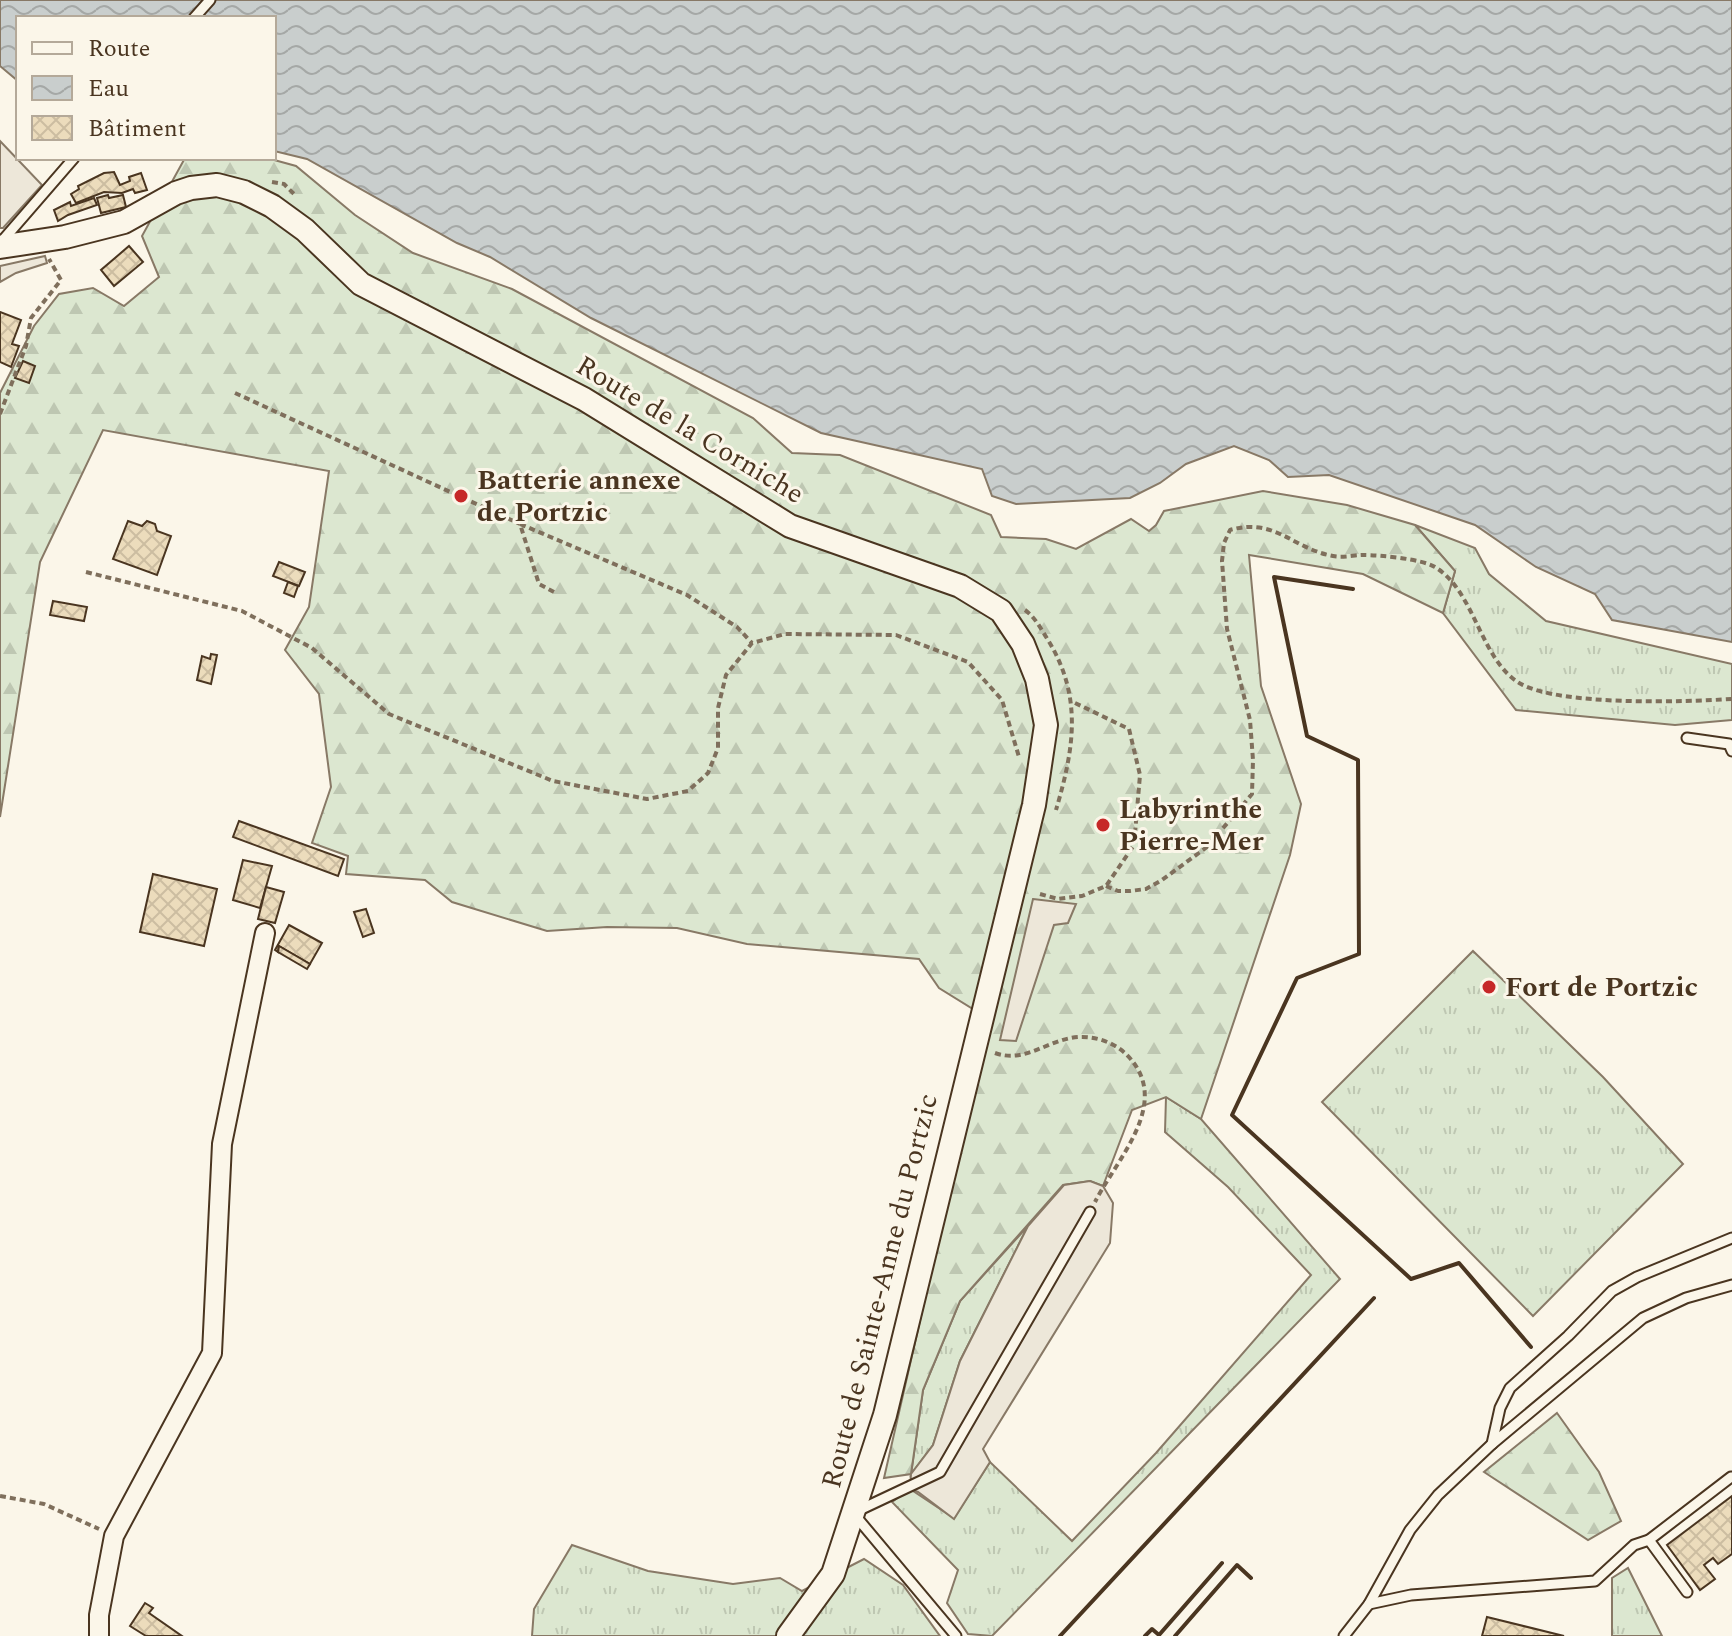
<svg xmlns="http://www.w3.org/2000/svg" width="1732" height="1636" font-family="Spectral,serif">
<defs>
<pattern id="grass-tufts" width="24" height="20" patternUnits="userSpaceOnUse" patternTransform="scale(2)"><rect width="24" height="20" fill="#dce7d0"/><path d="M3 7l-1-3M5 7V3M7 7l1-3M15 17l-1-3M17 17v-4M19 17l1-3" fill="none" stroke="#bec7b2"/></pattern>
<pattern id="forest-firs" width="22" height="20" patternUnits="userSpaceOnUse" patternTransform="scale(2)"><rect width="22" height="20" fill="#dce7d0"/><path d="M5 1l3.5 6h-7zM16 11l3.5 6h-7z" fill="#bec7b2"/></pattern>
<pattern id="water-waves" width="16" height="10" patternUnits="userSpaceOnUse" patternTransform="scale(2)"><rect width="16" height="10" fill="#c9cecd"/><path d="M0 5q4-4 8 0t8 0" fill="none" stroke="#a5a8a6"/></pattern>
<pattern id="building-cross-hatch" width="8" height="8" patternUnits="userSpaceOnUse" patternTransform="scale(2)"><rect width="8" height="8" fill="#ecdcbc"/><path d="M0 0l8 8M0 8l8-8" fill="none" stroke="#ccbda1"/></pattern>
</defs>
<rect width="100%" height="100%" fill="#fbf6e9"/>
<g fill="url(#grass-tufts)" stroke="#887966" stroke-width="2">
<polygon points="1415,525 1475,548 1489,574 1546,621 1732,664 1732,720 1675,725 1516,710 1443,613 1455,571"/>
<polygon points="1473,951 1603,1077 1683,1164 1533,1316 1322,1102"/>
<polygon points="1166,1097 1201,1119 1340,1279 992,1636 968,1634 947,1603 958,1570 892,1502 910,1489 954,1518 990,1462 1072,1541 1156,1453 1311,1275 1228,1187 1165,1132"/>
<polygon points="1028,1226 960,1361 933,1445 911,1474 923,1390 960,1301"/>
<polygon points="572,1545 648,1571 733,1584 780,1578 802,1591 864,1559 903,1585 940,1636 532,1636 534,1609"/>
<polygon points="1628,1568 1662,1636 1612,1636 1612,1578"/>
</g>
<g fill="url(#forest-firs)" stroke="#887966" stroke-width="2">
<polygon points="185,158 267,158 296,166 355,215 413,253 512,289 753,418 792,453 840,455 991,515 1001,537 1046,539 1076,549 1131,519 1149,531 1156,525 1164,511 1263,491 1347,505 1415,525 1455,571 1443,613 1363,574 1249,555 1261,686 1301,804 1290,855 1201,1119 1166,1097 1132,1110 1103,1186 1090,1181 1063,1185 960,1301 923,1390 911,1474 884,1478 989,1019 939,988 919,959 747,944 677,928 607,927 547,931 452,902 425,880 346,874 348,856 312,843 331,787 319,694 285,650 309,607 329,471 103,430 40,562 0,817 0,393 34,326 59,294 93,288 124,306 159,277 142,236"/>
<polygon points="1557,1413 1599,1472 1621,1521 1588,1540 1484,1472"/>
</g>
<g fill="#ede7d9" stroke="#887966" stroke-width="2">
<polygon points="0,141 42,185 3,228 0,228"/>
<polygon points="45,256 47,263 16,273 0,282 0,266"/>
<polygon points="1033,899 1076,904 1068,923 1054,925 1016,1041 1000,1040"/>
<polygon points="1090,1181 1103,1186 1113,1203 1110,1243 983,1449 990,1462 954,1519 918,1492 910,1489 911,1474 933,1445 960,1361 1028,1226 1064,1185"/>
</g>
<polygon fill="url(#water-waves)" stroke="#887966" stroke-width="2" points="0,0 1732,0 1732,642 1612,620 1595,594 1536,567 1475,525 1329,475 1288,477 1269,460 1234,446 1186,464 1160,483 1130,498 1016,504 992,496 982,469 821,433 591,318 490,257 457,243 307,159 274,151 274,18 18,18 18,81 0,66"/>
<g fill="url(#building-cross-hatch)" stroke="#4a3520" stroke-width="2">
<polygon points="114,172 120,185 130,181 129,177 141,173 147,190 135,193 133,189 122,193 104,192 76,203 71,194 79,189 78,186 104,173"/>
<polygon points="108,195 109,198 123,195 126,207 101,213 97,198"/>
<polygon points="94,198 97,205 68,215 58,221 54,210 70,202 71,206"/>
<polygon points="129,246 143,262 114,286 101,270"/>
<polygon points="0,312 21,320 12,344 19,346 11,367 0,362"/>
<polygon points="23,361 35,366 29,383 15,378"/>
<polygon points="128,521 142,526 147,521 155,524 157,531 171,536 157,575 113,559"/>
<polygon points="279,562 305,572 299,586 273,576"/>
<polygon points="288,582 298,586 294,597 284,593"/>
<polygon points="53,601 87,607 84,621 50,615"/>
<polygon points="211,654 217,655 211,684 197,680 202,656 210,659"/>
<polygon points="239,821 344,859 338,876 233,837"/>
<polygon points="243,860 272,866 260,908 233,900"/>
<polygon points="153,874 217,889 204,946 140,932"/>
<polygon points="266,887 284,892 275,923 258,919"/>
<polygon points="366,909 374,933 363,937 354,912"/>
<polygon points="289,925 322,943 310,964 279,946 278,952 275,950"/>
<polygon points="279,946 310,964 307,969 278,952"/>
<polygon points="1732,1496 1732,1554 1718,1564 1713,1558 1704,1565 1715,1579 1700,1590 1667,1545"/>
<polygon points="145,1603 153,1608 149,1613 182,1636 146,1636 130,1626"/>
<polygon points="1487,1617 1564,1636 1482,1636"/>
</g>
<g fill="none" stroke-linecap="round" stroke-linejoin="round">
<g stroke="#4a3520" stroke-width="13">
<g id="service">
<polyline points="194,18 210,0"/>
<polyline points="3,240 74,158"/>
<polyline points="1687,738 1729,744 1732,751"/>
<polyline points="1492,1444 1500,1408 1510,1388 1568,1336 1612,1291 1637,1277 1732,1238"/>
<polyline points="1649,1540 1687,1592"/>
<polyline points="1369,1604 1411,1595 1595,1581 1634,1545 1649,1540 1731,1477"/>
<polyline points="956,1636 853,1513 940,1472 1090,1212"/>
<polyline points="1344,1636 1369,1604 1410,1530 1438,1495 1492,1444 1643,1318 1686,1298 1732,1285"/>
</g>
</g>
<g stroke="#4a3520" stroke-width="22">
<polyline id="minor" points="99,1636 99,1615 114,1536 212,1353 222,1144 265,933"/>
</g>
<g stroke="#4a3520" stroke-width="26">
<polyline id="tertiary" points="0,247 65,237 124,222 176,193 191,188 217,185 244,192 272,206 305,230 361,284 584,399 790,526 960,586 1001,611 1023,644 1037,679 1046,725 1034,805 885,1415 833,1574 788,1636"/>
</g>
<g stroke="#7f6f5c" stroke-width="4" stroke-dasharray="6 4" stroke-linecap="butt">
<polyline points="272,182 284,184 295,195"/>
<polyline points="235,393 520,524"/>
<polyline points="0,414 26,346 31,318 61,280 49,259"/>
<polyline points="86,572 242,611 312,648 389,714 553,781 647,799 688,791 708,773 718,748 718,708 726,675 752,643 785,634 896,635 968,662 1002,700 1019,757"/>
<polyline points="554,592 539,584 520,524 687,595 737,627 752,643"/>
<path d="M1025 610C1035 617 1041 629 1048 640 1083 697 1074 749 1056 810"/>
<path d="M1106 886 1118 891H1130L1146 889 1162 880 1207 847 1252 794 1253 760 1250 720 1227 629 1222 561 1224 543 1230 530C1275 517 1293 549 1333 556 1343 558 1354 555 1363 555 1380 555 1422 559 1435 567 1476 592 1480 661 1521 684 1562 706 1683 702 1732 699"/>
<polyline points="1040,894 1058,899 1082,896 1106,886 1134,845 1140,775 1129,729 1073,702"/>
<path d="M995 1053C1023 1063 1044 1043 1071 1038 1090 1034 1113 1041 1127 1055 1173 1102 1118 1157 1095 1202"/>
<polyline points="0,1496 44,1504 99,1529"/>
</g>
<use href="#service" stroke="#fbf6e9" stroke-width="9"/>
<use href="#minor" stroke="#fbf6e9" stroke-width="18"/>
<use href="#tertiary" stroke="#fbf6e9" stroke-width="22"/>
<g stroke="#4a3520" stroke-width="4">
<polyline points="1353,589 1274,577 1307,736 1358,760 1359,954 1297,978 1232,1115 1411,1279 1459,1263 1531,1347"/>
<polyline points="1060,1636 1374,1298"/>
<polyline points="1145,1636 1152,1629 1159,1635 1222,1563"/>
<polyline points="1175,1636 1237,1565 1251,1578"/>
</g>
</g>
<g fill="#c62828" stroke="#fbf6e9" stroke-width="3">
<circle cx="461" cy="496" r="8"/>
<circle cx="1103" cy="825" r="8"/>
<circle cx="1489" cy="987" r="8"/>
</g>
<g text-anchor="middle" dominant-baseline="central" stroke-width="6" stroke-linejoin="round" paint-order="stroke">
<g font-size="28" fill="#4a3520" stroke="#fbf6e9">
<text transform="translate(690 430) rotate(31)">Route de la Corniche</text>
<text transform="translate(880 1291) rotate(-76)">Route de Sainte-Anne du Portzic</text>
</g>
<g font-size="28" font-weight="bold" fill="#4a3520" stroke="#fbf6e9" text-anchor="start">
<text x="477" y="480">Batterie annexe<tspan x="477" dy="32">de Portzic</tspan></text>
<text x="1119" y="809">Labyrinthe<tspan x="1119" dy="32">Pierre-Mer</tspan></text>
<text x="1505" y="987">Fort de Portzic</text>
</g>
</g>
<rect x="16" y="16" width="260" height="144" fill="#fbf6e9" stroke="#b4a999" stroke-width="2"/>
<rect x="32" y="42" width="40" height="12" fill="#fbf6e9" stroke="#b4a999" stroke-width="2"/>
<text x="88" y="56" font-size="24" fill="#4a3520">Route</text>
<rect x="32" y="76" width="40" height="24" fill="url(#water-waves)" stroke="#b4a999" stroke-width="2"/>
<text x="88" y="96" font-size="24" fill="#4a3520">Eau</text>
<rect x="32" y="116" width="40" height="24" fill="url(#building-cross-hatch)" stroke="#b4a999" stroke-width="2"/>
<text x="88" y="136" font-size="24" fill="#4a3520">Bâtiment</text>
</svg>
